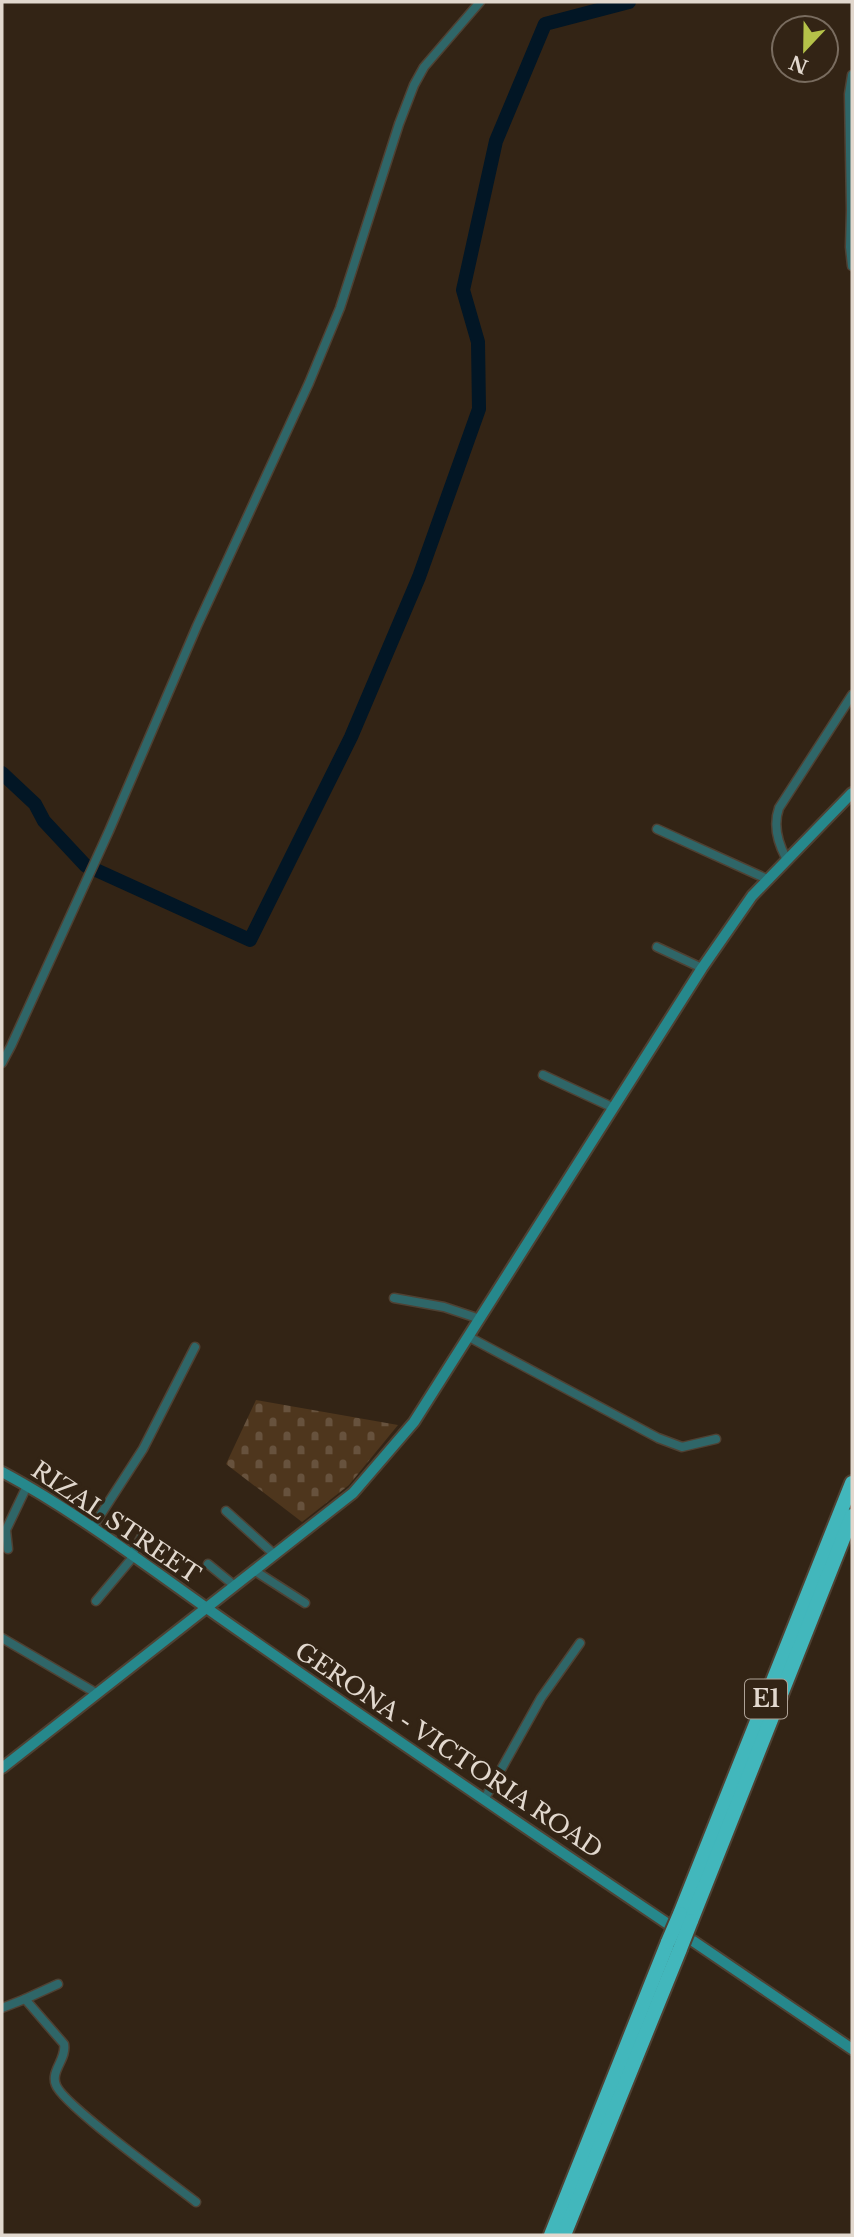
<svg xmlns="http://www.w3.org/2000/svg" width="854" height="2237" font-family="'Libre Baskerville',serif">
<defs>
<pattern id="cemetery-stones" width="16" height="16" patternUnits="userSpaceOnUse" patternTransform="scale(1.75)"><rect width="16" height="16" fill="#4e361d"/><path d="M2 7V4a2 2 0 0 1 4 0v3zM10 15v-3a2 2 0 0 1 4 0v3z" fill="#67523d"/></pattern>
</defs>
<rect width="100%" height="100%" fill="#332415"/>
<polygon fill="url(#cemetery-stones)" points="256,1400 398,1425 349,1485 302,1522 226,1464"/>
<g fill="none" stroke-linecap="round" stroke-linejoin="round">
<g stroke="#021625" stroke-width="14">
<polyline points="2,773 35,804 44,821 86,866"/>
<polyline points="96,870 250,940 351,737 419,577 479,409 478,342 463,290 496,141 545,24 629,2"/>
</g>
<g stroke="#4f4133" stroke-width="11">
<g id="street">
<polyline points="852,75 849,94 851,210 850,247 852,266"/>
<polyline points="657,829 767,879"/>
<path d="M786 858C778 843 773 825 779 808L852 695"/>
<polyline points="657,947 702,968"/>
<polyline points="2,1063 11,1046 109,831 197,626 309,383 340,308 399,124 414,85 424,67 480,2"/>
<polyline points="543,1075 614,1108"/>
<polyline points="394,1298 444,1307 480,1319"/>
<polyline points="469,1337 658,1438 682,1447 716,1439"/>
<polyline points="226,1511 275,1555"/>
<polyline points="92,1528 143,1449 195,1347"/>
<polyline points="8,1549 6,1530 27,1486"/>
<polyline points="131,1556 144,1532"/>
<polyline points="208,1564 235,1586"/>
<polyline points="255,1571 305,1603"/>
<polyline points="96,1601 133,1557"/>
<polyline points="2,1638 96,1693"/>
<polyline points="484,1800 541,1698 580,1643"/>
<polyline points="25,1999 58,1984"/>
<path d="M2 2008 25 1999 64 2044C67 2059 50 2071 56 2085 63 2105 172 2183 196 2202"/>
</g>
</g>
<g stroke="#4f4133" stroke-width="14">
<g id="secondary">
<path d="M2 1472C86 1517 169 1583 248 1637 387 1734 527 1829 668 1924"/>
<polyline points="2,1768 353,1493 414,1422 702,968 752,896 852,793"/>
<polyline points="693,1941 852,2049"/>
</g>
</g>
<g stroke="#4f4133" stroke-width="18">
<g id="highway">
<polyline points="680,1914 852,1483"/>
<polyline points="691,1921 852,1516"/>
<polyline points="551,2235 668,1942"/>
<polyline points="564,2235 680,1949"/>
</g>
</g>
<use href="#street" stroke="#2f6668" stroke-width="8"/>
<use href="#secondary" stroke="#26888c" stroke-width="10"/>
<use href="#highway" stroke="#42b7bc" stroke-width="14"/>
<g stroke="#4f4133" stroke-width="18" stroke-linecap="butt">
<g id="highway-bridge">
<polyline points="668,1942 680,1914"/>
<polyline points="680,1949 691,1921"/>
</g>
</g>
<use href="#highway-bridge" stroke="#42b7bc" stroke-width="14"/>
</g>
<g text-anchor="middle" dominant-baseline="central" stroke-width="7" stroke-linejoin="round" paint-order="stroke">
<rect fill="#332415" stroke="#aea296" stroke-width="2" x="745" y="1679.5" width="42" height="39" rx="5"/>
<g font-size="23" font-weight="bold" fill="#e2d8ce">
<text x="766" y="1699">E1</text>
</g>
<g font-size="24" fill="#e2d8ce" stroke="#332415">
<text transform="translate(116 1522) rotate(34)">RIZAL STREET</text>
<text transform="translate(449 1750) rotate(34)">GERONA - VICTORIA ROAD</text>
</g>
</g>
<rect width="854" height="2237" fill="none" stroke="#e2d8ce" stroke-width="7"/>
<g transform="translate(805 49) rotate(202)"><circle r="33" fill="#332415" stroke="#796c5f" stroke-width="2"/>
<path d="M0-5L12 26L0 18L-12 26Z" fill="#b5c249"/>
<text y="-10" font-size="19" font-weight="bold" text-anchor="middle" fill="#e2d8ce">N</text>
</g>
</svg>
